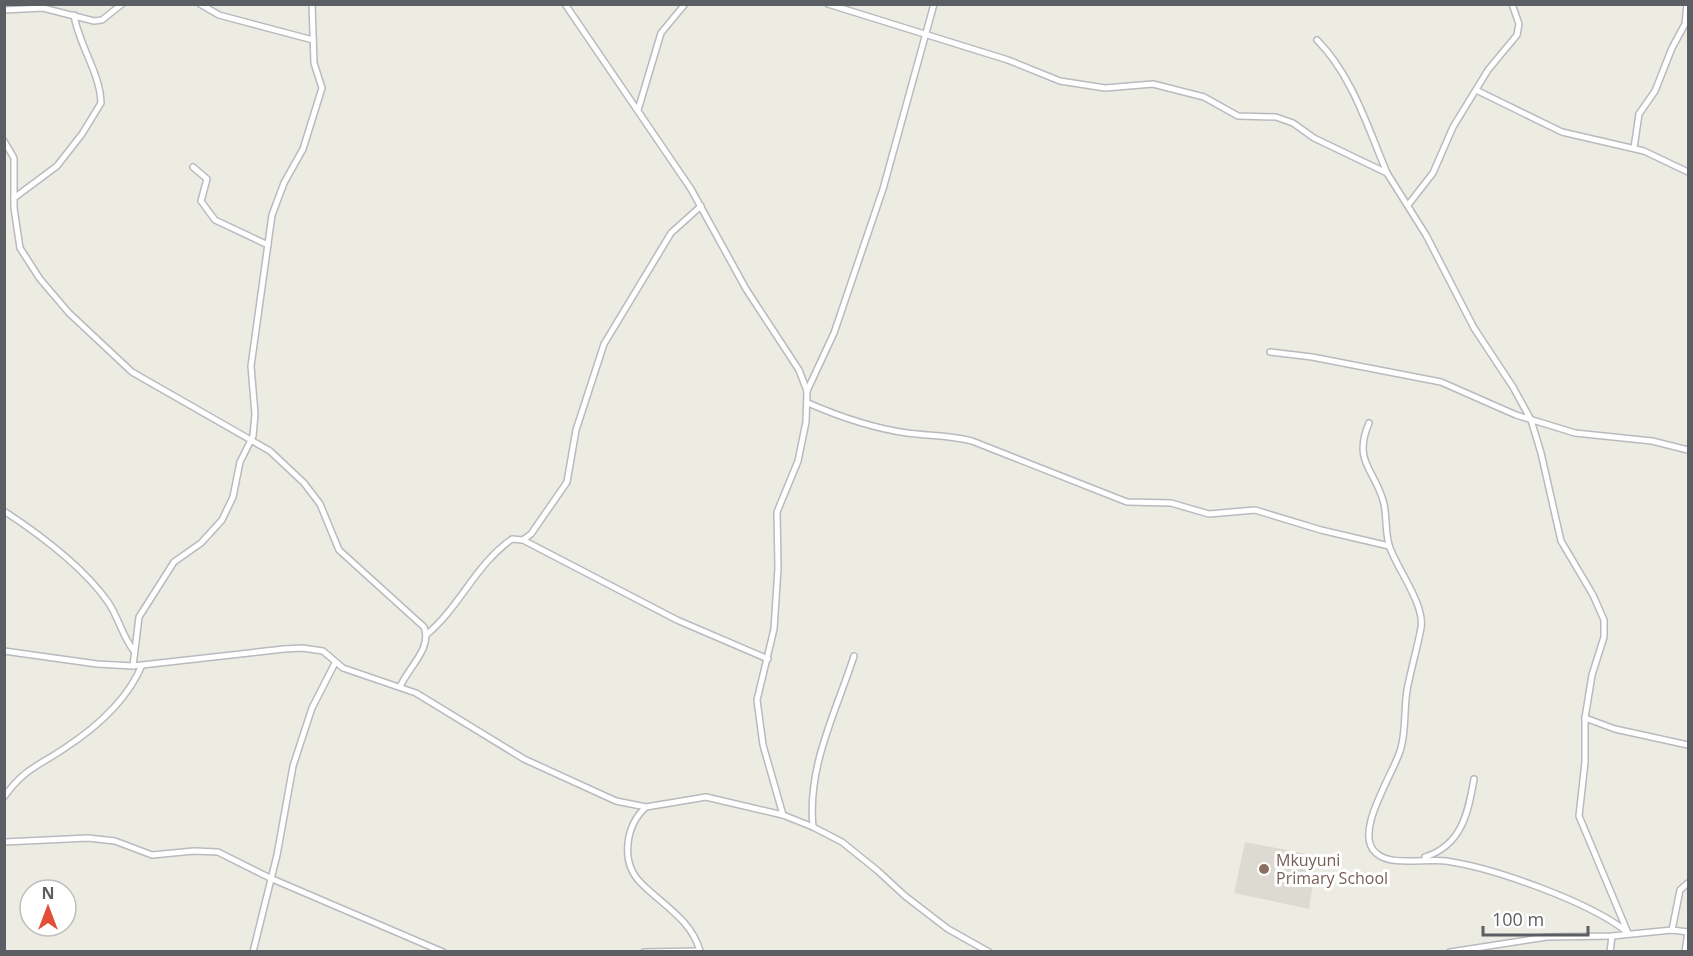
<svg xmlns="http://www.w3.org/2000/svg" width="1693" height="956" font-family="'Open Sans',sans-serif">
<rect width="100%" height="100%" fill="#edece3"/>
<polygon fill="#dddbd1" points="1245,842 1317,856 1309,909 1234,893"/>
<g fill="none" stroke-linecap="round" stroke-linejoin="round">
<g stroke="#b8babf" stroke-width="8">
<g id="minor">
<polyline points="200,4 219,15 313,40"/>
<polyline points="565,4 691,189 746,289 799,370 807,391 806,422 798,461 777,512 778,568 774,629 757,700 763,745 783,815"/>
<polyline points="828,4 1008,60 1060,81 1105,88 1153,84 1204,97 1238,116 1276,117 1293,123 1314,138 1387,173 1426,235 1474,328 1513,387 1531,420 1541,453 1561,541 1593,595 1604,620 1604,637 1592,675 1585,718 1585,762 1579,816 1628,933"/>
<polyline points="4,10 43,8 94,21 102,20 122,4"/>
<path d="M1317 40C1352 75 1368 128 1387 173"/>
<polyline points="1476,90 1562,132 1644,151 1688,172"/>
<polyline points="638,110 661,33 685,4"/>
<path d="M4 141 14 158V208L20 248 40 279 69 313 132 372 270 451 304 483 320 504 339 550 424 627C433 648 407 669 400 687"/>
<polyline points="1634,148 1639,114 1655,91 1672,48 1685,24 1687,4"/>
<polyline points="193,167 207,179 201,201 215,220 268,245"/>
<path d="M14 198 57 166 82 134 101 103C100 72 79 46 74 15"/>
<polyline points="1408,205 1433,173 1453,127 1488,70 1517,35 1519,24 1512,4"/>
<polyline points="1270,352 1312,357 1441,382 1516,415 1575,433 1652,441 1688,450"/>
<polyline points="807,391 834,333 883,189 934,4"/>
<path d="M808 403C840 417 872 428 907 433 929 436 950 435 972 441L1127 502 1171 503 1209 514 1255 510 1321 530 1389 546"/>
<path d="M1369 423C1352 463 1376 470 1384 504 1387 518 1385 535 1390 548 1398 570 1425 605 1421 628 1417 649 1411 669 1407 690 1404 709 1406 730 1401 748 1395 772 1352 833 1376 853 1391 867 1426 858 1446 861 1494 868 1590 902 1627 932"/>
<path d="M4 511C39 534 84 568 108 602 119 618 122 636 134 651"/>
<polyline points="523,540 677,620 768,659"/>
<path d="M426 635C460 607 475 565 512 539L523 540 531 534 567 482 576 430 604 344 671 233 701 206"/>
<polyline points="4,651 97,664 133,666 284,649 302,648 323,651 343,668 416,693 524,759 616,801 646,807 706,797 783,815 813,827 842,842 878,871 905,896 948,929 989,952"/>
<polyline points="133,666 139,617 174,562 201,543 222,520 233,497 240,462 253,436 255,414 251,366 272,215 284,183 303,149 322,88 314,63 312,4"/>
<polyline points="1585,718 1615,729 1688,745"/>
<path d="M4 797C25 768 37 767 65 748 97 727 127 701 142 665"/>
<path d="M646 807C626 825 620 861 640 882 661 904 691 919 700 951"/>
<path d="M813 827C807 766 836 712 854 656"/>
<polyline points="4,842 88,838 115,841 152,855 194,851 218,852 270,878 443,952"/>
<path d="M1425 857C1462 845 1468 813 1474 779"/>
<polyline points="1672,930 1680,890 1688,883"/>
<polyline points="253,952 277,855 293,766 312,708 335,663"/>
<polyline points="644,952 700,951"/>
<polyline points="1450,952 1547,937 1612,936 1672,930 1688,932"/>
<polyline points="1610,952 1612,936"/>
<polyline points="1685,952 1688,932"/>
</g>
</g>
<use href="#minor" stroke="#fff" stroke-width="5"/>
</g>
<circle fill="#8d6e63" stroke="#fff" stroke-width="2" cx="1264" cy="869" r="6"/>
<g text-anchor="middle" dominant-baseline="central" stroke-width="6" stroke-linejoin="round" paint-order="stroke">
<g font-size="16" fill="#785e54" stroke="#fff" text-anchor="start">
<text x="1276" y="860">Mkuyuni<tspan x="1276" dy="18">Primary School</tspan></text>
</g>
</g>
<rect width="1693" height="956" fill="none" stroke="#5b5e63" stroke-width="12"/>
<g transform="translate(48 908)"><circle r="28" fill="#ffffff" stroke="#bdbfc1" stroke-width="1.5"/>
<path d="M0-4.5L10 22L0 15L-10 22Z" fill="#e04f36"/>
<text y="-9" font-size="16" font-weight="bold" text-anchor="middle" fill="#5b5e63">N</text>
</g>
<path d="M1483 926v9h105v-9" fill="none" stroke="#5b5e63" stroke-width="3"/>
<text x="1492" y="926" font-size="18" fill="#5b5e63" stroke="#ffffff" stroke-width="4.5" paint-order="stroke">100 m</text>
</svg>
